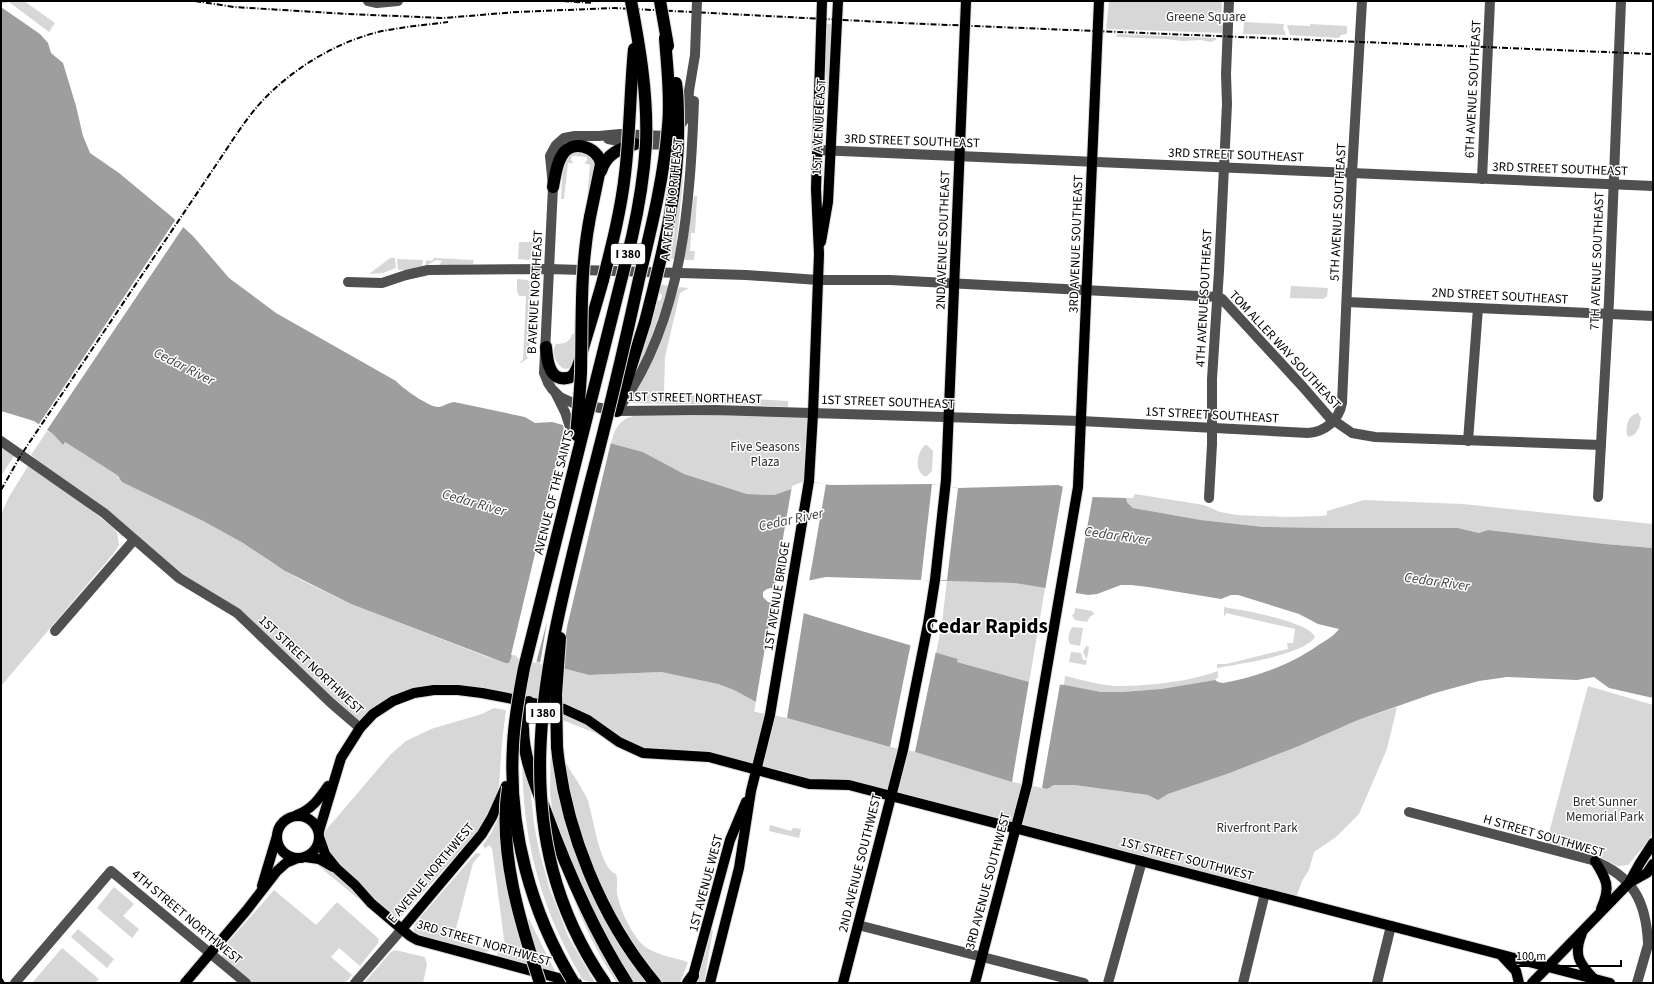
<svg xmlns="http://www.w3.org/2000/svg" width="1654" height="984" font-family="'Source Sans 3',sans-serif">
<rect width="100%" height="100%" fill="#fff"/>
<g fill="#d7d7d7">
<polygon points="1,1 24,1 55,23 49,32 9,2 1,4"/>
<polygon points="1109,1 1222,1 1221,22 1224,26 1223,33 1106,29"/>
<polygon points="1244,22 1284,24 1283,28 1286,35 1243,34"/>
<polygon points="826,24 832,24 829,95 828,95 826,71"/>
<polygon points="1310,24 1347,26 1347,34 1341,35 1339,38 1290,35 1287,25 1310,26"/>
<polygon points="1117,34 1216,38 1216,40 1210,42 1201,40 1183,41 1165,39 1116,37"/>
<path d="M580 151C588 154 593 157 595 165L589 199 587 198 590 165 584 163 587 161V157L572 156 571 160 574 163H568L564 199H561L563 163 571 153Z"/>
<polygon points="681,179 683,179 675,259 666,258"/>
<polygon points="694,196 697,196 695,233 691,233 690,251 695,251 694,260 685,260 685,254"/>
<polygon points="519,242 534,242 533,257 528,260 518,259"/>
<polygon points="390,258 395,258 396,268 383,273 369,274"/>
<polygon points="434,258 474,260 473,264 441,266 439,265 442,261 436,260 426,266 426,260 432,261"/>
<polygon points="397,259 423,260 422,266 406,270 398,270"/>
<path d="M517 279 527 280 531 283C532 305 535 335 526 355L528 358 521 363 520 362 523 360 526 296H519L517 291Z"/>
<polygon points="659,284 669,286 650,342 636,372 633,370 653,307 657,307 656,301 661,300 662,294 656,294"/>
<polygon points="1291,286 1328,288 1327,297 1325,297 1324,299 1290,298"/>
<polygon points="679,287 689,288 680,293 665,357 664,394 788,401 788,407 731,404 668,404 629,403 639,385"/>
<path d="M576 303C576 322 582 353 571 368L565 369C556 366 551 352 556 344 564 343 569 344 572 334H574Z"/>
<path d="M794 413H813L808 481 800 486 774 495 747 494 684 474 643 452 611 444C614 430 619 419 634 416H690Z"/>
<path d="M1638 413 1641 418 1639 428 1634 435 1628 437C1624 428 1628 415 1638 413Z"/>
<polygon points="47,431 53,434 63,445 65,442 117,475 118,478 123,482 205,522 243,543 285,571 301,580 351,604 485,656 505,663 509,662 511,655 589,675 661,672 718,684 734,690 756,702 755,712 787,718 890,747 915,752 1012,782 1047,789 1054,785 1074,785 1148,795 1159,798 1168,794 1227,774 1299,746 1358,720 1397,707 1387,749 1359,814 1336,837 1314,852 1309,870 1302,881 1295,901 904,799 809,784 697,757 626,745 501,696 414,693 360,728 252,626 180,579 61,482 31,455"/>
<path d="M927 445 933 451 932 471 927 476H924C914 470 917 452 925 445Z"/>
<polygon points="1,447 14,456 1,476"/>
<polygon points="28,466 80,501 112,527 117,532 119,545 114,553 1,686 1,514 9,497"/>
<polygon points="1135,494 1204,505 1220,512 1237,515 1286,517 1322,516 1327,515 1327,511 1364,500 1463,504 1653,524 1653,548 1605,544 1489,530 1479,533 1458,528 1329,528 1264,527 1201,520 1133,508 1127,502 1126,498 1133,498"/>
<polygon points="947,580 1014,583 1045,588 1029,683 957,662 958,659 936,653 942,623"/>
<path d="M1224 607C1241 610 1309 621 1315 637 1304 655 1238 664 1217 668V664H1226L1288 649 1287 643H1293L1295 629 1226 613 1224 617Z"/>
<polygon points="1075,608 1092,611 1093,613 1095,613 1090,617 1087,622 1075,620 1072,615 1074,614"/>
<path d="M1072 627 1083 628 1080 646 1070 644C1067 638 1069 633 1072 627Z"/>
<polygon points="1086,646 1089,647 1086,665 1069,662 1071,652 1081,653 1083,660 1087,660 1083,652"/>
<path d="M1218 671V677L1215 680 1161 689 1122 692H1101L1064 685 1065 676C1083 680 1102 686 1120 686 1149 686 1192 681 1218 671Z"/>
<polygon points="1588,686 1653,705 1653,832 1648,841 1628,865 1617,866 1604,859 1546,844"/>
<polygon points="494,708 506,710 502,742 499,786 492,808 482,825 470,840 396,923 388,923 310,859 308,856 309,850 390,755 406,741 431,729 482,714"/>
<polygon points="551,729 568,824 649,983 632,983 611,949 554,827 550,792"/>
<path d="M562 756C568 768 584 790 588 801 593 817 600 869 616 874 619 882 615 889 618 898 621 912 635 941 647 948 658 955 675 958 688 962L680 983H660L647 967 613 912 580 838Z"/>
<path d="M522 758 531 775V796L534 824 539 850 549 887 568 936 595 983 583 980C540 907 523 844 522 758Z"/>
<polygon points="500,815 528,965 498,957 497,952 506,954 492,848 489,845 485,849 483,845 491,833"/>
<polygon points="770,825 791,831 793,828 801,829 799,838 769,831"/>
<path d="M476 853 481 854 473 863 453 940 490 950 484 954 418 936C412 931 413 927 417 921Z"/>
<path d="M562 865 623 983H617C592 946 576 908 562 865Z"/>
<polygon points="114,887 134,904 123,916 139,929 132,938 97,908"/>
<polygon points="274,890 316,925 337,902 379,939 378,943 360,966 339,948 331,957 352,975 345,983 252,983 223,958 222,956 222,949"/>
<polygon points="529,919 556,973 541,968 528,920"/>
<polygon points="78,929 114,959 107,968 71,937"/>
<polygon points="711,930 713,930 704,983 695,983"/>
<polygon points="62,948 99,979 95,983 32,983"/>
<polygon points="395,950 425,957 427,965 423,983 364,983 391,952"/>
</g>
<path fill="#9e9e9e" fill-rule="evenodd" d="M1 7 40 34 48 43 51 53 63 63 76 106 83 136 90 153 119 173 172 217 193 236 229 278 276 313 396 381C402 388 430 408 439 407 444 406 448 403 454 402L525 417 535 423 552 422 563 425 564 431 643 452 684 474 747 494 774 495 800 486 808 481 830 485 932 484 958 488 1058 485 1092 497 1126 498 1127 502 1133 508 1201 520 1264 527 1329 528H1458L1479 533 1488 530 1605 544 1653 548V698L1609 688 1594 677 1577 680 1507 677 1479 681 1435 693 1358 720 1299 746 1227 774 1168 794 1158 800 1148 795 1074 785H1054L1047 789 1012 782 915 752 890 747 787 718 754 712 756 702 734 690 718 684 661 672 589 675 512 655 509 663H505L351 604 285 571 243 543 205 522 122 482 117 475 65 442 63 445 53 434 34 421 1 411ZM826 577 1014 583 1088 595 1097 594 1121 585H1131L1148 587 1221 599 1231 595H1238L1299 614 1318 624 1339 629C1334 636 1325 641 1317 646 1290 665 1256 677 1223 683L1218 682 1215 680 1161 689 1122 692H1101L1065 685 1029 682 957 662 958 659C894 641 831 622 768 602L763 597V592L767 589Z"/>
<g fill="#fff">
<polygon points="176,219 184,226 45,433 37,427"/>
<polygon points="564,431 571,433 571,431 611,442 567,627 561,669 540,664 547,622 536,663 517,658 517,656 511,655"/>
<polygon points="805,481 826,484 809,582 774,590 792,486"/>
<polygon points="932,484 958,488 947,580 921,580"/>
<polygon points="1063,486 1075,488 1093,495 1075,596 1045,590"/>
<polygon points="773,601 804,612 787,718 754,712"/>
<polygon points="911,643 936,651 915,752 890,747"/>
<polygon points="1029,681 1060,684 1042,788 1012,782"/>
</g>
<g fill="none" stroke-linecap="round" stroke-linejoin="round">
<g stroke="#dbdbdb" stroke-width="12">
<g id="major">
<polyline points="821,242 828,202 838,1"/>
<polyline points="521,736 529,701"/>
<path d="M297 815C312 809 319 799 328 786"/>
<circle cx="298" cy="837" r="21"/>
<polyline points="319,831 341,758 360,728 373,714 393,701 414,693 434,690 458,690 482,693 564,709 588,720 619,742 643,753 709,757 809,784 849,785 1610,983"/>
<polyline points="319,837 325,854 337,869 355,885 371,903 410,936 417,940 577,983"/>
<polyline points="305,857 319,859 333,867"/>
<path d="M1595 861C1607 880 1611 887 1601 909"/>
<polyline points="1629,883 1647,873 1653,864"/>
<polyline points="262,886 277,836"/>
<polyline points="402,929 482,834 492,817 506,786"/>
<path d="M1582 933C1573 955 1579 963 1594 979"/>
<polyline points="1502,956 1516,971 1519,983"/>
<polyline points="185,983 246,911 277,871 286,863 298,858"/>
<polyline points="691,983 730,840 746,802"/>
<polyline points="710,983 739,868 751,791 770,715 809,481 813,413 819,254 816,189 822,1"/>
<polyline points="843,983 903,750 928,624 935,580 946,480 966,1"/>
<polyline points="975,983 1027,785 1078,487 1099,1"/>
<polyline points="1532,983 1629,883 1640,863 1653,843"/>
</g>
</g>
<g stroke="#dbdbdb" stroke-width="14">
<g id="highway">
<path d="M601 171C606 154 619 149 635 144"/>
<path d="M553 187C555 177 556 166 561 157 570 138 598 146 601 164L590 217"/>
<path d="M546 347C547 357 548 375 560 378 566 379 571 378 574 374 579 367 581 356 583 348 590 325 597 302 603 280"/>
<polyline points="617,411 645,322"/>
<path d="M523 728C523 756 535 784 545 810 567 870 592 929 627 983"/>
<path d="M557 747C565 829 601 919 655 983"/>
<polyline points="688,983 693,976"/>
</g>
</g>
<g stroke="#505050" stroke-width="10">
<polyline points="368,1 377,3 398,1"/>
<path d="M695 55 689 91 688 109 684 120 677 130 666 136 620 134 599 136H575L564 138 556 145 550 156 553 187 544 373 548 383 552 389 560 397 573 403 617 411 716 410 944 417 1081 421 1308 433C1325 432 1339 420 1342 403L1352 173 1362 1"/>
<polyline points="608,139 635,144 674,145"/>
<polyline points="818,150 1653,186"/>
<polyline points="1482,179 1490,1"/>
<polyline points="348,282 382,283 406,275 428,270 549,269 746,275 818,280 890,280 1218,297"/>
<polyline points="1218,297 1222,299 1303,387 1329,417 1352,433 1375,437 1601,445"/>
<polyline points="1347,302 1653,316"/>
<polyline points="556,394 565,412 572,433"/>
<path d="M622 404C683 316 690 204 694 101"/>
<polyline points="1,441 104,513 179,578 237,613 331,703 360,728"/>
<polyline points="1468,441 1478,308"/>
<polyline points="1598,497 1609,301 1621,1"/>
<polyline points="1209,498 1212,444 1212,379 1219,271 1227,104 1226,74 1229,1"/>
<polyline points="55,631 134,540"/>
<path d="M1409 812 1592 860C1633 876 1646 901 1648 943"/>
<polyline points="858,925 1084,983"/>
<polyline points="15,983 111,871 246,983"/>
<polyline points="355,983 402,929"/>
<polyline points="1108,983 1142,861"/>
<polyline points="1243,983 1265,893"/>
<polyline points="1377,983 1391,926"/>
<polyline points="1637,983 1650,938"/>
</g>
<use href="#major" stroke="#000" stroke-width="10"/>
<use href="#highway" stroke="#000" stroke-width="12"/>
<g stroke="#000" stroke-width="2" stroke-dasharray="6 2 1 2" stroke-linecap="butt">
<polyline points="195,1 234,7 348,14 443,18 517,12 615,8 901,23 1653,54"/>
<polyline points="441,1 514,1"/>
<polyline points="563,1 593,3"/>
<path d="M1 490 21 455 220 159C234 138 247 117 264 99 294 68 335 43 378 32 401 27 425 25 448 22"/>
<polyline points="1,978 4,983"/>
</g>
<g stroke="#dbdbdb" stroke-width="14" stroke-linecap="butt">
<g id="highway-bridge">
<polyline points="660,1 668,46"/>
<path d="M603 280C612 245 621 210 625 174 630 133 630 91 634 49"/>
<path d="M645 322C662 255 680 190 678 120 678 108 678 95 676 83"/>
<path d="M576 435C578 414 580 393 581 372 582 319 580 268 590 217"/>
<polyline points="557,747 556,694 560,638"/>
<path d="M508 787C498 851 520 922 540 983"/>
<path d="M574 983C531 913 508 829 513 746 514 720 519 694 524 668L632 237C639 206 644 175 646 144 648 96 640 48 631 1"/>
<path d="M605 983C496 825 548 654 590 484 608 416 624 348 639 279 651 229 664 178 668 126 671 97 667 67 665 38"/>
</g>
</g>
<polyline stroke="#505050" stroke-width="10" points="695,55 697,1"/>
<use href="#highway-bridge" stroke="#000" stroke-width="12"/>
</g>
<g text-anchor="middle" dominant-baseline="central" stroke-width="3" stroke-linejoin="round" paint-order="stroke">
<g fill="#fff" stroke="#4c4c4c" stroke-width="1">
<rect x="611" y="244" width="34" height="20" rx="3"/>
<rect x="526" y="703" width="34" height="20" rx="3"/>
</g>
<g font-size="12" font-weight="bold" fill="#000">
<text x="628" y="254">I 380</text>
<text x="543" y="713">I 380</text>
</g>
<g font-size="13" fill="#2e2e2e" stroke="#fff">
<text x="1206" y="17">Greene Square</text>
<text x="765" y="447">Five Seasons<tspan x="765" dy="15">Plaza</tspan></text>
<text x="1605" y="802">Bret Sunner<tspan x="1605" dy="15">Memorial Park</tspan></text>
<text x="1257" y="828">Riverfront Park</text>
</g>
<g font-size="13" fill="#000" stroke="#fff">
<text transform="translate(1473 89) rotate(-87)">6TH AVENUE SOUTHEAST</text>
<text transform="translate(819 127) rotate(-87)">1ST AVENUE EAST</text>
<text transform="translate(912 141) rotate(2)">3RD STREET SOUTHEAST</text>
<text transform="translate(1236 155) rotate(2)">3RD STREET SOUTHEAST</text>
<text transform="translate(1560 169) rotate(2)">3RD STREET SOUTHEAST</text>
<text transform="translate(672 199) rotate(-84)">A AVENUE NORTHEAST</text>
<text transform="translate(1338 212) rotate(-87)">5TH AVENUE SOUTHEAST</text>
<text transform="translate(943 240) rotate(-88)">2ND AVENUE SOUTHEAST</text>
<text transform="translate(1076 244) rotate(-88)">3RD AVENUE SOUTHEAST</text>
<text transform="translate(1597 261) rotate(-88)">7TH AVENUE SOUTHEAST</text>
<text transform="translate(535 292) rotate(-87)">B AVENUE NORTHEAST</text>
<text transform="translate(1500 296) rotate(3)">2ND STREET SOUTHEAST</text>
<text transform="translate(1204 298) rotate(-87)">4TH AVENUE SOUTHEAST</text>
<text transform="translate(1285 350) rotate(47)">TOM ALLER WAY SOUTHEAST</text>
<text transform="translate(695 398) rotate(1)">1ST STREET NORTHEAST</text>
<text transform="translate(888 402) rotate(2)">1ST STREET SOUTHEAST</text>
<text transform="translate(1212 415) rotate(3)">1ST STREET SOUTHEAST</text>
<text transform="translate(554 492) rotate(-76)">AVENUE OF THE SAINTS</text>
<text transform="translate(777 596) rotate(-81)">1ST AVENUE BRIDGE</text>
<text transform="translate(311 665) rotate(43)">1ST STREET NORTHWEST</text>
<text transform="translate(1544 836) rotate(16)">H STREET SOUTHWEST</text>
<text transform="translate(1187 859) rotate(15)">1ST STREET SOUTHWEST</text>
<text transform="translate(860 863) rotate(-76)">2ND AVENUE SOUTHWEST</text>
<text transform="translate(431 873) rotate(-50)">E AVENUE NORTHWEST</text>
<text transform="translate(988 881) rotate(-75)">3RD AVENUE SOUTHWEST</text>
<text transform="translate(706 883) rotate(-75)">1ST AVENUE WEST</text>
<text transform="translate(187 917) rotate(40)">4TH STREET NORTHWEST</text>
<text transform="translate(484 943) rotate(16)">3RD STREET NORTHWEST</text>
</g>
<g font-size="14" font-style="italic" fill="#3f3f3f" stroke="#fff">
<text transform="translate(184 367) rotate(27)">Cedar River</text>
<text transform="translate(474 503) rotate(16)">Cedar River</text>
<text transform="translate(791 520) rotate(-12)">Cedar River</text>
<text transform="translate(1117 536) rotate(8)">Cedar River</text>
<text transform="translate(1437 582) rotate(8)">Cedar River</text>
</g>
<g font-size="21" font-weight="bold" fill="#000" stroke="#fff">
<text x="987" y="626">Cedar Rapids</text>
</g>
</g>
<rect width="1654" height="984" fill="none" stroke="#000000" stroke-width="4"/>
<path d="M1510 960v6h111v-6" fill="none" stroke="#000000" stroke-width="2"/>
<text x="1516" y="960" font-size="12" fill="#000000" stroke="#ffffff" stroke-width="3" paint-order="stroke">100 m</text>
</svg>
